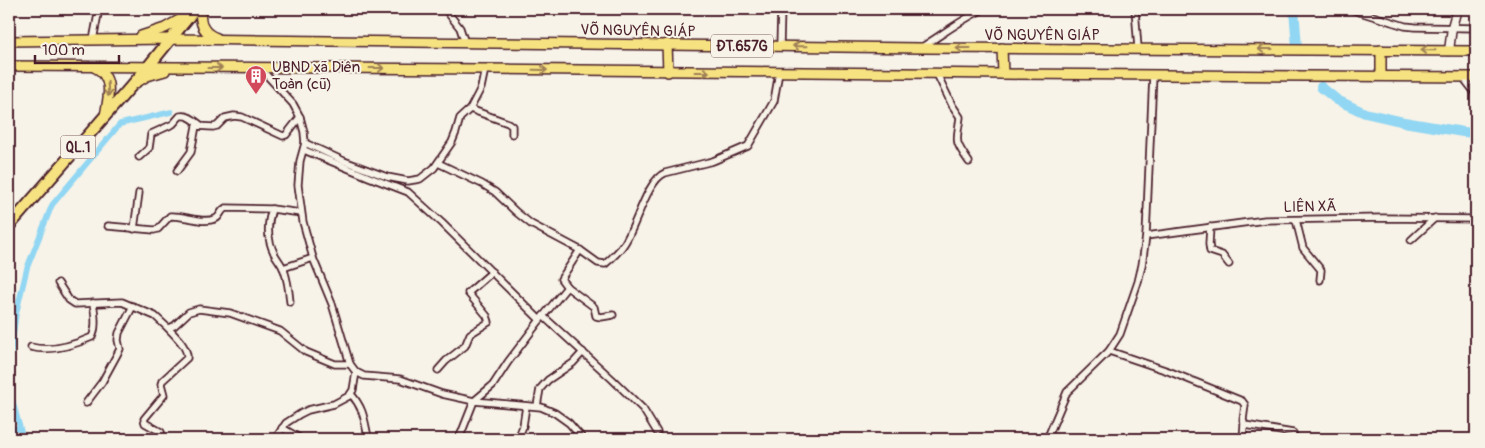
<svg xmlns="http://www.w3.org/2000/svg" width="1485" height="448" font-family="Pangolin,sans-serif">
<rect width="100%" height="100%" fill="#f7f3e8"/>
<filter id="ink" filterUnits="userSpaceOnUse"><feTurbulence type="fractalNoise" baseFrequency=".02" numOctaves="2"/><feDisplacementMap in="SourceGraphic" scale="10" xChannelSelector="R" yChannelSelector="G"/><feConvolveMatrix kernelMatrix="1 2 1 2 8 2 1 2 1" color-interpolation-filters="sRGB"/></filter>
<g filter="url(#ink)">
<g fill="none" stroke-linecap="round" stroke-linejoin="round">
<g stroke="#91d6f3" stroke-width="5.5">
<polyline points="9,366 16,314 27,268 52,205 120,124 171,112"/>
<polyline points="9,388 23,439"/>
<polyline points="9,428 20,429"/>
</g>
<g stroke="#91d6f3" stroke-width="10">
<polyline points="1294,9 1297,47"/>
<polyline points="1321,87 1337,100 1365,113 1404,122 1463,132 1476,133"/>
</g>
<g stroke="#4a1f2b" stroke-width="9">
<g id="street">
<polyline points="445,9 460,28 465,43"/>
<polyline points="1135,9 1138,48"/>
<polyline points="1350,9 1405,26 1415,27 1476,28"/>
<polyline points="93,40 99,9"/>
<polyline points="780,46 781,9"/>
<path d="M922 47C943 34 962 19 984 9"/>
<polyline points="260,68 293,104 300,117 304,132 305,143 300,161 298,185 303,222 313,258 332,304 350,364 356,372 364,376 400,379 442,394 474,401 541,407 555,413 569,423 583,439"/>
<path d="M937 74 952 105 960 117C957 142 953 139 969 162"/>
<polyline points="1462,76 1476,94"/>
<polyline points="470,109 508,123 512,126 512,134"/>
<polyline points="305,143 344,161 387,177 408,181 420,179 434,168 452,142 456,132 460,118 470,109 481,88 485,69"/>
<polyline points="304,150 369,177 408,192 442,223 540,320 508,362 493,385 474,401 459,439"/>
<path d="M139 157 149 148 151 134 173 124 180 116C188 114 195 121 202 126"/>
<polyline points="438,163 482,184 495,192 516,212 531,224 580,250 561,279 567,287 540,320"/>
<polyline points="177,171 191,152 196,126 213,127 217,126 225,118 234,116 242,117 283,136 286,135 300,117"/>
<path d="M272 209C267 224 267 239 274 253 277 259 282 264 284 270 288 281 289 291 290 302"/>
<polyline points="1296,220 1303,248 1321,270 1320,280"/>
<path d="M108 226 154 230 158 229 170 216C184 215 201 224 215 219 221 217 220 210 226 208L272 209 301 213"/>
<polyline points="1210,227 1209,244 1210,251 1222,255 1229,264"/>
<polyline points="134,229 139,193"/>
<polyline points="1146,236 1265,220 1383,218 1476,219"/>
<polyline points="1411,240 1435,218"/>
<path d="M580 250 598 263 605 264C612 258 619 252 624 244 636 227 647 180 665 173L713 161 748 146 774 101 779 72"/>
<polyline points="283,268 313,258"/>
<polyline points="58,283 69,300 75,304 122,302 155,316 168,328 174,326 189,312 199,309 230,313 280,331 306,352 335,364 350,364"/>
<polyline points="567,287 594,307 596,316 601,317 613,315"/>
<polyline points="543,316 612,379 643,409 657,432"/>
<path d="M31 347C50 352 74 345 92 337 97 328 95 314 93 303"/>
<polyline points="1109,351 1168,371 1242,401 1245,405 1243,420 1245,425 1293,433 1295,439"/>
<polyline points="438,370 446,361 465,346 470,334 489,322 487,316 468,293 492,272"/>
<path d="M351 394C364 409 364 419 368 437L370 439"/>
<polyline points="86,403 102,382 120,349 118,340 119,333 133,306"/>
<polyline points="537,406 540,389 548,380 573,363 583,352"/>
<polyline points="282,428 301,439"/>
<path d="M163 439 161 432 145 423 144 419 164 395 161 384 162 381 187 358C188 347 175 336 168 328"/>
<polyline points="275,439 286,423 300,414 308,410 334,404 349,396 353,390 356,372"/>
<polyline points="518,439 523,426 526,406"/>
<polyline points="1047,439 1067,392 1109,351 1120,334 1138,282 1142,265 1146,236 1153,75"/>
<polyline points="1243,439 1244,424"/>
</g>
</g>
<g stroke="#4a1f2b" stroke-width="11">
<polyline id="secondary" points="1449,51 1452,27 1457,9"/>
</g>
<g stroke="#4a1f2b" stroke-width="12">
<g id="primary">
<path d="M201 9C199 23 203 33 217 38"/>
<polyline points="141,36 165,28 188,15"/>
<polyline points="9,41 170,39 921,48 1476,51"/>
<polyline points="667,44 668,72"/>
<polyline points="9,47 9,66"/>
<polyline points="1002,48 1003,74"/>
<polyline points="9,66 485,69 1003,74 1476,77"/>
<path d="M94 67C115 76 108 99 105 116"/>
<polyline points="1381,75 1381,50"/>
<polyline points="136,83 147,76 165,71"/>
</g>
</g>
<g stroke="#4a1f2b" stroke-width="14">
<polyline id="highway" points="9,226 147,68 195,9"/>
</g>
<use href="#street" stroke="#f7f3e8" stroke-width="5.5"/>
<use href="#secondary" stroke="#f7f3e8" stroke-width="8"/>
<use href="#primary" stroke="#f6e281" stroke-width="9"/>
<use href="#highway" stroke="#f6e281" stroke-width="10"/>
</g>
<defs><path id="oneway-shaft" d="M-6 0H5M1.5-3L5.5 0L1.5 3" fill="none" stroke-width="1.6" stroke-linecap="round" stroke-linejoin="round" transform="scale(1.25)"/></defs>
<g stroke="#a08056">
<use href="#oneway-shaft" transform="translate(800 46) rotate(-179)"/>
<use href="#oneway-shaft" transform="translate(963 48) rotate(-180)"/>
<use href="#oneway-shaft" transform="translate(1265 49) rotate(-180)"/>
<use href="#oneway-shaft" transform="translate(1428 50) rotate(-179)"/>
<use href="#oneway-shaft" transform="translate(215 68)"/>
<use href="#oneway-shaft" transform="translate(377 68)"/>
<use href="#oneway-shaft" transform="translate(540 70) rotate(1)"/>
<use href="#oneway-shaft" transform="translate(702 72)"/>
<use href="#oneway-shaft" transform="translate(108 89) rotate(87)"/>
</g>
</g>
<defs>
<g id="building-pin" transform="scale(1.125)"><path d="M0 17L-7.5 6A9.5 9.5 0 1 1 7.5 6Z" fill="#d1495b" stroke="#f7f3e8"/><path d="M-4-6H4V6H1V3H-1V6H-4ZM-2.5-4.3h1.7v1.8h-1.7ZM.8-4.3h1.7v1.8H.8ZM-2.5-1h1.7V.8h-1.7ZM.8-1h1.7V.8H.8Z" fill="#fff"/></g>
</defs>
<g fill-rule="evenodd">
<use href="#building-pin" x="256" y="76"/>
</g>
<g text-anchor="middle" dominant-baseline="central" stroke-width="4" stroke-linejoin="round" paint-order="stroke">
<g fill="#f7f3e8" stroke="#7e5f64" stroke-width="1">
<rect x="711" y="34.5" width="62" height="23" rx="4"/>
<rect x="60.5" y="135.5" width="35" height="23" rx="4"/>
</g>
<g font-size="14" font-weight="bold" fill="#4a1f2b">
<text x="742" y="46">ĐT.657G</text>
<text x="78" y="147">QL.1</text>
</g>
<g font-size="15" fill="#4a1f2b" stroke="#f7f3e8">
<text transform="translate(638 31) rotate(1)">VÕ NGUYÊN GIÁP</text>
<text x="1042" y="35">VÕ NGUYÊN GIÁP</text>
<text transform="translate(1310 207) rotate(-1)">LIÊN XÃ</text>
</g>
<g font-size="15" fill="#4a1f2b" stroke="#f7f3e8" text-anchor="start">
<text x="272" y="67">UBND xã Diên<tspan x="272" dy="17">Toàn (cũ)</tspan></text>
</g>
</g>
<rect width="1485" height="448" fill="none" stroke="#f7f3e8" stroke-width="30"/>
<rect x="15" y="15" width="1455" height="418" fill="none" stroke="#4a1f2b" stroke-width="2" filter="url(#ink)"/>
<path d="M35 55v8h84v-8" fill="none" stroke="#4a1f2b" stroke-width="2.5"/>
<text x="42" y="55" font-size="15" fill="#4a1f2b" stroke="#f7f3e8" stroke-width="4" paint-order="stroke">100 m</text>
</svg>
